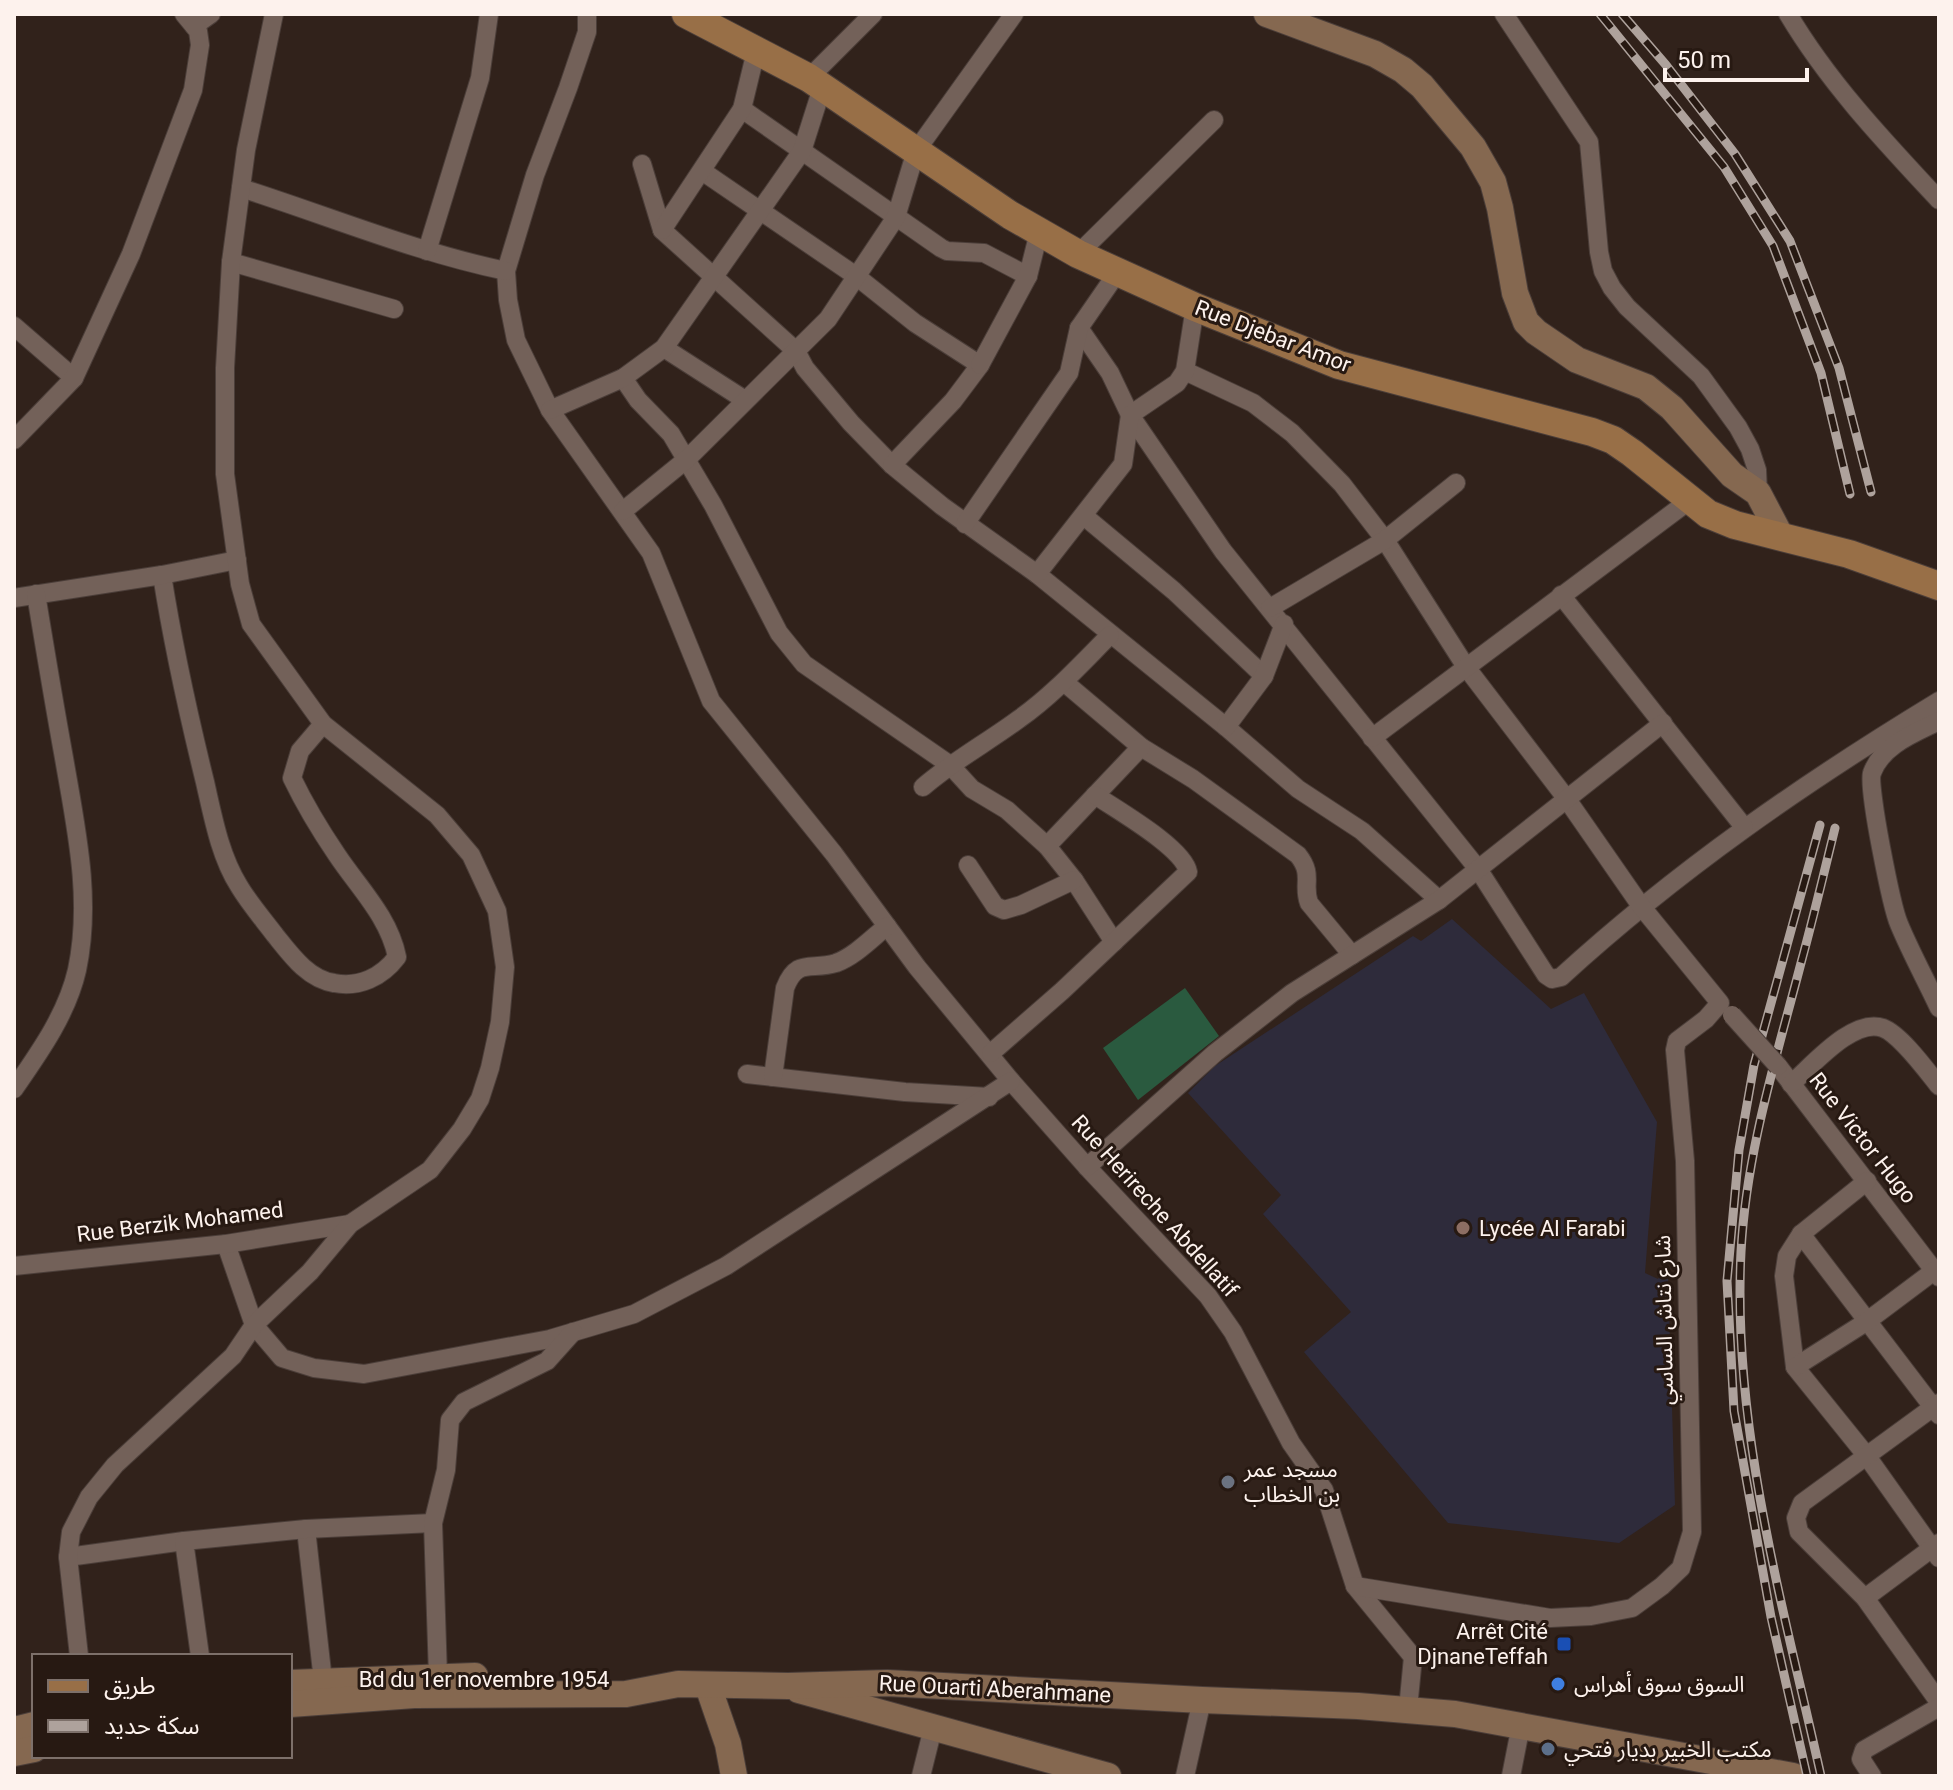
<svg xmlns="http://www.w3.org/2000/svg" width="1953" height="1790" font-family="Roboto,'Noto Sans Arabic',sans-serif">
<rect width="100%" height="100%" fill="#31221b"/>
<polygon fill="#2e2b3b" points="1452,919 1551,1009 1584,993 1657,1122 1645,1273 1658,1279 1661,1274 1668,1276 1675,1505 1619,1543 1448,1523 1304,1352 1351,1312 1263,1214 1281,1195 1188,1093 1215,1066 1413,936 1421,941"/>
<polygon fill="#2a5a3f" points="1185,988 1219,1036 1138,1100 1103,1048"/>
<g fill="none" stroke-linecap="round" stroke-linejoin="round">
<g stroke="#4b3e39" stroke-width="20">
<g id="street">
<polyline points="587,14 587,32 568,88 535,175 506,271 508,300 516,340 550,410 651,553 711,701 834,854 917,967 1011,1081 1087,1167 1208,1296 1233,1332 1291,1443 1324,1490 1355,1586 1413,1657 1408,1709"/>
<polyline points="1504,14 1589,142 1599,252 1603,271 1612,288 1627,307 1701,376 1738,427 1750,449 1757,470 1758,493"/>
<path d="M1788 14C1829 83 1884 141 1939 200"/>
<polyline points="194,26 211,14"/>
<polyline points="809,78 873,14"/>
<polyline points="742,109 941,248 947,251 984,253 1028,276"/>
<polyline points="642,164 662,230 796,351 805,368 851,423 892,465 942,506 1037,574 1226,727 1298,789 1362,831 1439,900"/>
<polyline points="702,171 856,276 915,323 980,365 953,401 892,465"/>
<path d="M241 188C329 216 415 252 506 271"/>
<polyline points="662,230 742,109 756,51"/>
<polyline points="427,251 480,78 489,14"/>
<polyline points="1078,254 1214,120"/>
<polyline points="231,262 394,309"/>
<polyline points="14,326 74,378"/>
<path d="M1079 328 1110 373 1130 415 1223 551 1478 869 1546 975 1552 979 1561 977C1678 870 1804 783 1939 701"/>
<polyline points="664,348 745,400"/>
<polyline points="980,365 1028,276 1039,232"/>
<polyline points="1185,371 1253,403 1292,433 1342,484 1385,540 1466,667 1566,798 1641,906 1720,1003 1706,1019 1677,1041 1675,1050 1685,1161 1692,1532 1681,1568 1662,1586 1632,1608 1591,1616 1550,1618 1355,1586"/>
<polyline points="623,378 638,400 671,434 713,505 779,633 804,664 950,765 972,789 1007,810 1047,846 1074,880 1114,942"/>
<polyline points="550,410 623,378 664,348 802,151 822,88"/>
<polyline points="14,440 74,378 131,254 193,90 200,45 198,31 184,14"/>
<polyline points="623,511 687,459 828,319 896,217 916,151 1014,14"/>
<polyline points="1084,516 1174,591 1264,676"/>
<polyline points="965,524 1069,373 1079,328 1117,273"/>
<polyline points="1037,574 1123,464 1130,415 1177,383 1185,371 1195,307"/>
<path d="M162 575C173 645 188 713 205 782 213 817 220 856 239 886 249 903 263 919 275 935 291 955 308 979 334 983 359 988 382 977 397 957 389 917 359 888 337 855 320 830 305 805 292 778L300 751 323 724"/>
<polyline points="1561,595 1744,827"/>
<polyline points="14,598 162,575 237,560"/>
<polyline points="1270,608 1385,540 1456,483"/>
<path d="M1064 682 1141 747 1193 779 1298 855C1314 875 1302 884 1309 903L1352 955"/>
<path d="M1939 721C1915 733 1882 745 1872 773 1867 786 1892 908 1899 924 1911 953 1926 980 1939 1008"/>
<polyline points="1226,727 1264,676 1284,624"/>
<polyline points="1372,738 1690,500"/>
<path d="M923 787C953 761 988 742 1019 719 1053 695 1081 664 1110 635"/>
<polyline points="1047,846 1141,747"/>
<polyline points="968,865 995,906 1004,910 1021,905 1074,880"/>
<path d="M991 1053 1062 991 1188 872C1184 848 1117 810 1095 795"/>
<polyline points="1778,1066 1939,1277"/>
<polyline points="747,1074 905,1092 989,1097"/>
<path d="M773 1077 785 988C797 957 811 971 836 963 855 956 872 938 887 926"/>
<path d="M1791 1084C1812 1066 1853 1017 1883 1028 1901 1035 1927 1071 1939 1086"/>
<path d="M14 1089C39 1053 67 1014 77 970 92 899 76 828 64 758 54 703 45 649 36 594"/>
<polyline points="1087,1167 1215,1053 1292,993 1439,900 1663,723"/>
<polyline points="1867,1181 1801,1234 1787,1256 1784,1276 1795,1367 1866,1455 1939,1558"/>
<polyline points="1801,1234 1939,1415"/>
<polyline points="226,1244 254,1325 282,1358 314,1368 364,1374 550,1339 634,1314 726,1266 1011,1081"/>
<polyline points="14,1266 226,1244 350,1224"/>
<polyline points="1795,1367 1866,1322 1934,1271"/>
<polyline points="1939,1403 1802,1503 1796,1518 1799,1532 1865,1598 1939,1702"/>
<polyline points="306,1529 323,1681"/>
<polyline points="68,1557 184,1541"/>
<polyline points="1865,1598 1939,1543"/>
<polyline points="79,1656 68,1557 71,1532 89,1497 115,1465 233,1356 254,1325 310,1272 350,1224 430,1170 462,1129 480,1099 490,1068 500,1022 505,967 497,911 471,855 437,815 323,724 251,624 240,584 225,474 225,368 231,262 246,150 274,14"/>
<polyline points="200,1656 184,1541 306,1529 433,1523"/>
<polyline points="438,1676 433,1523 446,1470 450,1420 464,1402 547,1361 573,1332"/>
<polyline points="921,1776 933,1728"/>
<polyline points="1185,1776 1202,1700"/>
<polyline points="1511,1776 1521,1725"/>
<polyline points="1872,1776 1861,1759 1864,1750 1939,1707"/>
</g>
</g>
<g stroke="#4b3e39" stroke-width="28">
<g id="secondary">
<polyline points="1267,14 1375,54 1403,70 1422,86 1473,147 1493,182 1500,208 1515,293 1526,322 1536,332 1577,360 1646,387 1672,408 1732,475 1758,493 1780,535"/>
<polyline points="290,1683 475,1676"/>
<polyline points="708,1686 728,1744 734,1776"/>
<polyline points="799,1690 1108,1776"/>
<polyline points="290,1704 414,1695 626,1694 678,1684 788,1686 887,1683 1202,1700 1358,1706 1455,1714 1793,1776"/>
<polyline points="14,1730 34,1725"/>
<polyline points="14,1753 34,1749"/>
</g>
</g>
<g stroke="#4b3e39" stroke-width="30">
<polyline id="primary" points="686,14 809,78 1010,215 1078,254 1195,307 1339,365 1592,432 1613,440 1632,453 1708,514 1735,525 1849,554 1939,586"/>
</g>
<use href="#street" stroke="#736159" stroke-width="18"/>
<use href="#secondary" stroke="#856850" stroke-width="26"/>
<use href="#primary" stroke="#986f47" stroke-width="28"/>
<g stroke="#aea29c" stroke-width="9">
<g id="rail">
<polyline points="1600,14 1724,167 1773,246 1821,373 1850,494"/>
<polyline points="1622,14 1666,65 1735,154 1790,241 1839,368 1871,492"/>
<polyline points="1807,1776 1771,1617 1734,1411 1727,1281 1739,1150 1754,1065 1820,825"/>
<path d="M1821 1776C1783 1605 1732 1429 1741 1252 1746 1153 1776 1059 1801 963 1813 919 1824 873 1835 828"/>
</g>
</g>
<use href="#rail" stroke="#271912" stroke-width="6" stroke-dasharray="18" stroke-linecap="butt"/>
<g stroke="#4b3e39" stroke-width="20" stroke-linecap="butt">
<polyline id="street-bridge" points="1732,1015 1778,1066"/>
</g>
<use href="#street-bridge" stroke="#736159" stroke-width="18"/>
</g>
<circle fill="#8d6e63" stroke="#271912" stroke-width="3" cx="1463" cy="1228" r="8"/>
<circle fill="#6b7280" stroke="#271912" stroke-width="3" cx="1228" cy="1482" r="8"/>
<rect fill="#1a4fb4" stroke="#271912" stroke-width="3" x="1556" y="1636" width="16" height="16" rx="4"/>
<circle fill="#3f7fe0" stroke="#271912" stroke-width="3" cx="1558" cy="1684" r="8"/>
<circle fill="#5c6f8a" stroke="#271912" stroke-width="3" cx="1548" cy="1749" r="8"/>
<g text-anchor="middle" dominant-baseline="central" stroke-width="6" stroke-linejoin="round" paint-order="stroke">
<g font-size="22" fill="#fdf2ed" stroke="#271912">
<text transform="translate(1273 336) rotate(21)">Rue Djebar Amor</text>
<text transform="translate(1863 1138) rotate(52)">Rue Victor Hugo</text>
<text transform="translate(1155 1206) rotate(48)">Rue Herireche Abdellatif</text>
<text transform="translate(180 1222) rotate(-7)">Rue Berzik Mohamed</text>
<text transform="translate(1664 1320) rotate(-91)">شارع نتاش الساسي</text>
<text x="484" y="1679">Bd du 1er novembre 1954</text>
<text transform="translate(995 1689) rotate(3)">Rue Ouarti Aberahmane</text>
</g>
<g font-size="22" fill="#fdf2ed" stroke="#271912" text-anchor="start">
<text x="1479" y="1228">Lycée Al Farabi</text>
<text x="1244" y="1469">مسجد عمر<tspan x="1244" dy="25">بن الخطاب</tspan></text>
<text x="1548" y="1631" text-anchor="end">Arrêt Cité<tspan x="1548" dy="25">DjnaneTeffah</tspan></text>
<text x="1574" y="1684">السوق سوق أهراس</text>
<text x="1564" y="1749">مكتب الخبير بديار فتحي</text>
</g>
</g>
<rect width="1953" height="1790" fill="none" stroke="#fdf2ed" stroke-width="32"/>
<rect x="32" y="1654" width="260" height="104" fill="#271912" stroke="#7d706a" stroke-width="2"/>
<rect x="48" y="1680" width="40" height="12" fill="#986f47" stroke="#7d706a" stroke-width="2"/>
<text x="104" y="1694" font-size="24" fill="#fdf2ed">طريق</text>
<rect x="48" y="1720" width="40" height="12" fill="#aea29c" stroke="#7d706a" stroke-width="2"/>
<text x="104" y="1734" font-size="24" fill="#fdf2ed">سكة حديد</text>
<path d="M1665 68v12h142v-12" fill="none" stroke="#fdf2ed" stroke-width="4"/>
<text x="1677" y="68" font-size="24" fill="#fdf2ed" stroke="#271912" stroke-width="6" paint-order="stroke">50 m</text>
</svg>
